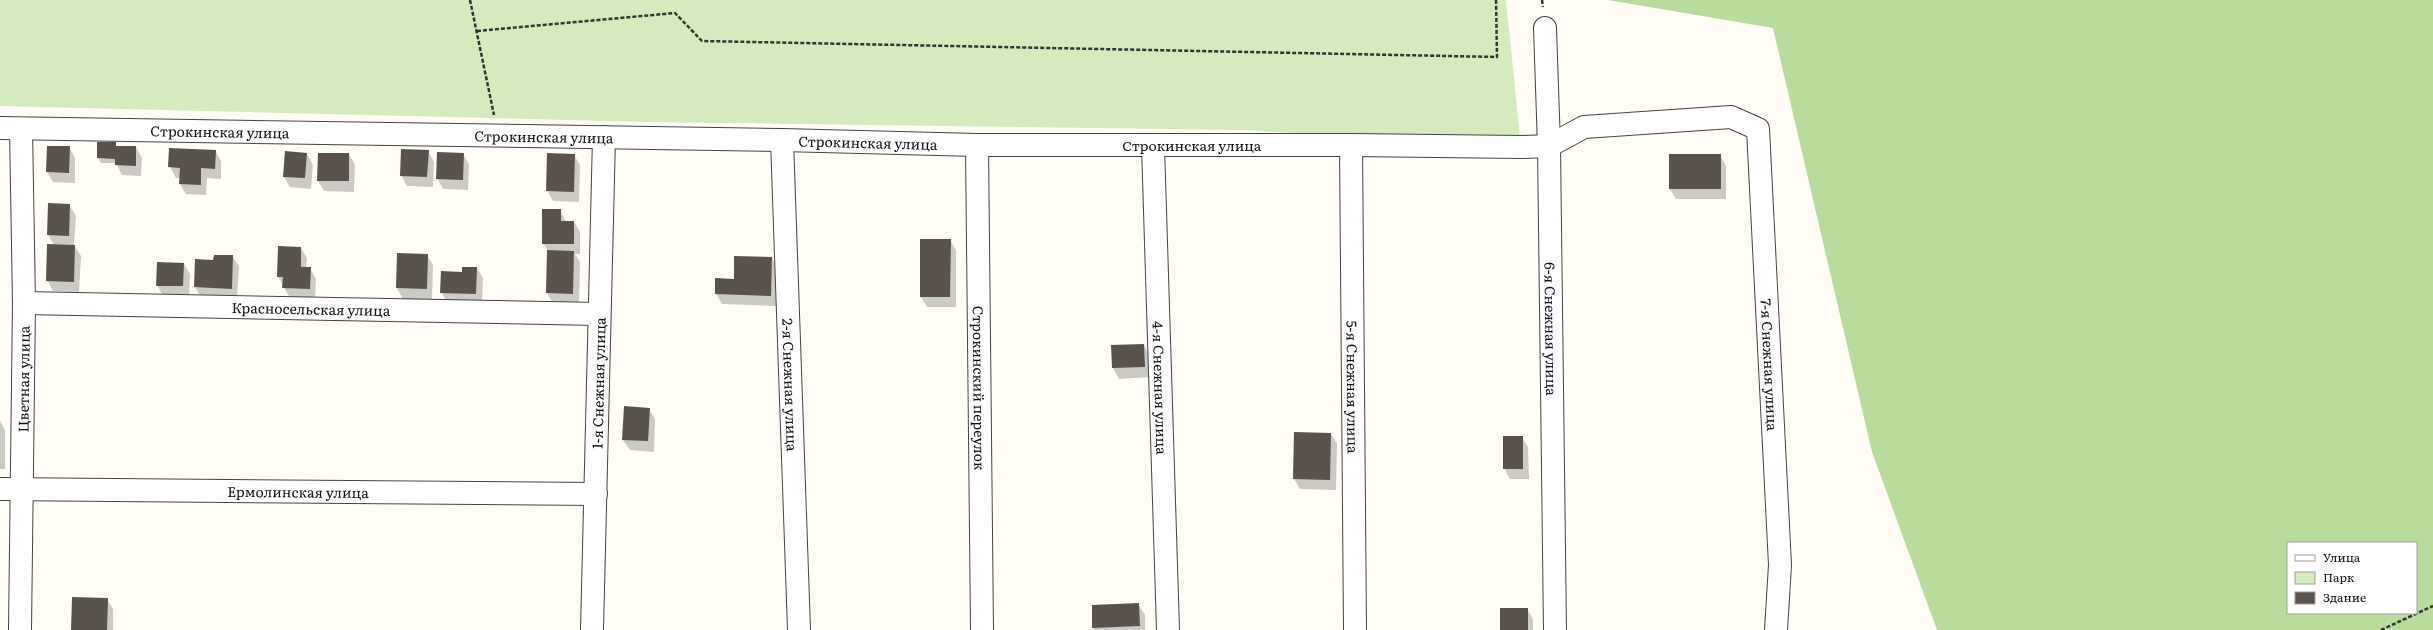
<svg xmlns="http://www.w3.org/2000/svg" width="2433" height="630" font-family="Literata,serif">
<rect width="100%" height="100%" fill="#fffdf5"/>
<polygon fill="#d5ebbd" points="0,0 1506,0 1521,147 1245,130 649,122 0,106"/>
<path fill="#b9dc9c" fill-rule="evenodd" d="M1608 0H2433V630H1937L1872 452 1773 28ZM2288 543H2416V613H2288Z"/>
<g fill="#0003">
<polygon points="115,143 117,147 136,147 142,158 141,176 122,175 116,163 101,163 98,158"/>
<polygon points="69,147 75,158 75,183 53,182 47,172"/>
<polygon points="170,149 215,150 221,161 221,179 207,178 206,195 186,194 180,184 180,178 176,178 170,167"/>
<polygon points="428,151 434,162 433,187 407,186 401,175"/>
<polygon points="307,154 313,165 311,189 290,187 284,177"/>
<polygon points="349,154 355,165 354,192 324,191 318,181"/>
<polygon points="463,154 469,164 468,190 443,189 437,178"/>
<polygon points="574,155 580,165 579,202 553,201 547,190"/>
<polygon points="1720,155 1726,166 1726,199 1676,199 1670,189"/>
<polygon points="69,205 76,216 74,245 81,256 79,292 53,291 47,280 54,245 48,235"/>
<polygon points="560,210 566,222 574,222 580,232 580,254 575,254 580,262 579,304 553,303 547,293 548,251 543,243"/>
<polygon points="950,240 956,250 956,307 927,307 921,297"/>
<polygon points="301,248 307,258 306,268 310,268 316,279 315,299 290,298 278,276"/>
<polygon points="398,254 427,255 433,265 432,300 403,299 397,288"/>
<polygon points="232,256 239,266 237,299 201,298 195,287 196,260 214,261"/>
<polygon points="772,258 778,269 777,306 722,304 716,294"/>
<polygon points="184,264 190,274 189,297 163,296 157,285"/>
<polygon points="477,268 483,278 482,304 448,303 441,292 463,273"/>
<polygon points="1144,345 1150,356 1151,377 1119,379 1113,368 1112,346"/>
<polygon points="649,409 655,419 654,452 630,450 623,440"/>
<polygon points="0,421 5,430 5,469 0,469"/>
<polygon points="1331,434 1337,444 1336,490 1300,489 1294,479"/>
<polygon points="1522,437 1528,447 1529,479 1510,479 1504,468"/>
<polygon points="107,599 113,609 113,630 72,630"/>
<polygon points="1138,604 1145,615 1145,630 1094,630 1093,628"/>
<polygon points="1527,609 1533,619 1533,630 1501,630"/>
</g>
<g fill="#5a524d">
<polygon points="97,142 116,142 116,146 136,146 136,166 115,165 115,159 97,158"/>
<polygon points="47,146 70,146 69,173 46,172"/>
<polygon points="169,148 216,150 215,169 201,168 201,185 179,184 180,168 168,167"/>
<polygon points="401,149 429,150 427,177 400,176"/>
<polygon points="285,151 307,153 305,178 283,177"/>
<polygon points="437,152 464,153 463,180 436,179"/>
<polygon points="318,153 349,153 349,181 317,181"/>
<polygon points="547,153 575,154 574,192 546,191"/>
<rect x="1669" y="154" width="52" height="35"/>
<polygon points="48,203 70,204 69,236 47,235"/>
<polygon points="542,209 561,209 561,221 574,221 574,244 542,244"/>
<polygon points="920,239 951,239 950,297 920,297"/>
<polygon points="47,244 75,245 74,282 46,281"/>
<polygon points="278,246 301,247 301,267 311,267 310,289 282,288 283,277 277,277"/>
<polygon points="547,250 574,251 573,294 546,293"/>
<polygon points="397,253 428,254 427,289 396,288"/>
<polygon points="214,255 233,255 232,289 194,287 195,259 213,260"/>
<polygon points="734,256 772,257 771,296 715,294 715,278 734,279"/>
<polygon points="157,262 184,263 183,286 156,286"/>
<polygon points="462,267 477,267 476,294 440,293 441,271 462,272"/>
<polygon points="1144,344 1145,367 1112,368 1111,345"/>
<polygon points="624,406 650,408 648,441 622,440"/>
<polygon points="1294,432 1331,433 1330,480 1293,479"/>
<rect x="1503" y="436" width="20" height="33"/>
<polygon points="72,597 108,598 107,630 71,630"/>
<polygon points="1139,603 1140,626 1092,628 1092,605"/>
<rect x="1500" y="608" width="28" height="22"/>
</g>
<g fill="none" stroke-linecap="round" stroke-linejoin="round">
<g stroke="#444" stroke-width="24">
<g id="minor">
<path id="s1" d="M1545 28 1549 146 1555 630"/>
<path id="s2" d="M0 128 782 140 977 145H1351L1521 147 1549 146 1584 127 1731 117 1758 129 1780 565 1776 630"/>
<path id="s3" d="M782 140 799 630"/>
<path id="s4" d="M977 145 982 630"/>
<path id="s5" d="M1351 145 1355 630"/>
<path id="s6" d="M1153 146 1168 630"/>
<path id="s7" d="M24 303 599 314"/>
<path id="s8" d="M0 489 596 494"/>
<path id="s9" d="M20 630 24 303 21 129"/>
<path id="s10" d="M592 630 604 137"/>
</g>
</g>
<g stroke="#333" stroke-width="2.5" stroke-dasharray="4 2" stroke-linecap="butt">
<polyline points="470,0 494,115"/>
<polyline points="1542,0 1543,7"/>
<polyline points="477,31 675,13 702,41 1497,57 1496,0"/>
<polyline points="2381,630 2433,606"/>
</g>
<use href="#minor" stroke="#fff" stroke-width="22"/>
</g>
<g text-anchor="middle" dominant-baseline="central" stroke-width="4" stroke-linejoin="round" paint-order="stroke">
<g font-size="14" fill="#111" stroke="#fff">
<text stroke="none"><textPath href="#s2" startOffset="220">Строкинская улица</textPath></text>
<text stroke="none"><textPath href="#s2" startOffset="544">Строкинская улица</textPath></text>
<text stroke="none"><textPath href="#s2" startOffset="868">Строкинская улица</textPath></text>
<text stroke="none"><textPath href="#s2" startOffset="1192">Строкинская улица</textPath></text>
<text stroke="none"><textPath href="#s7" startOffset="287">Красносельская улица</textPath></text>
<text stroke="none"><textPath href="#s1" startOffset="301">6-я Снежная улица</textPath></text>
<text stroke="none"><textPath href="#s2" startOffset="2002">7-я Снежная улица</textPath></text>
<text stroke="none"><textPath href="#s9" startOffset="251">Цветная улица</textPath></text>
<text stroke="none"><textPath href="#s10" startOffset="247">1-я Снежная улица</textPath></text>
<text stroke="none"><textPath href="#s3" startOffset="245">2-я Снежная улица</textPath></text>
<text stroke="none"><textPath href="#s5" startOffset="242">5-я Снежная улица</textPath></text>
<text stroke="none"><textPath href="#s4" startOffset="243">Строкинский переулок</textPath></text>
<text stroke="none"><textPath href="#s6" startOffset="242">4-я Снежная улица</textPath></text>
<text stroke="none"><textPath href="#s8" startOffset="298">Ермолинская улица</textPath></text>
</g>
</g>
<rect x="2287" y="542" width="130" height="72" fill="#ffffff" stroke="#a0a0a0"/>
<rect x="2295" y="555" width="20" height="6" fill="#ffffff" stroke="#a0a0a0"/>
<text x="2323" y="562" font-size="12" fill="#111111">Улица</text>
<rect x="2295" y="572" width="20" height="12" fill="#d5ebbd" stroke="#a0a0a0"/>
<text x="2323" y="582" font-size="12" fill="#111111">Парк</text>
<rect x="2295" y="592" width="20" height="12" fill="#5a524d" stroke="#a0a0a0"/>
<text x="2323" y="602" font-size="12" fill="#111111">Здание</text>
</svg>
